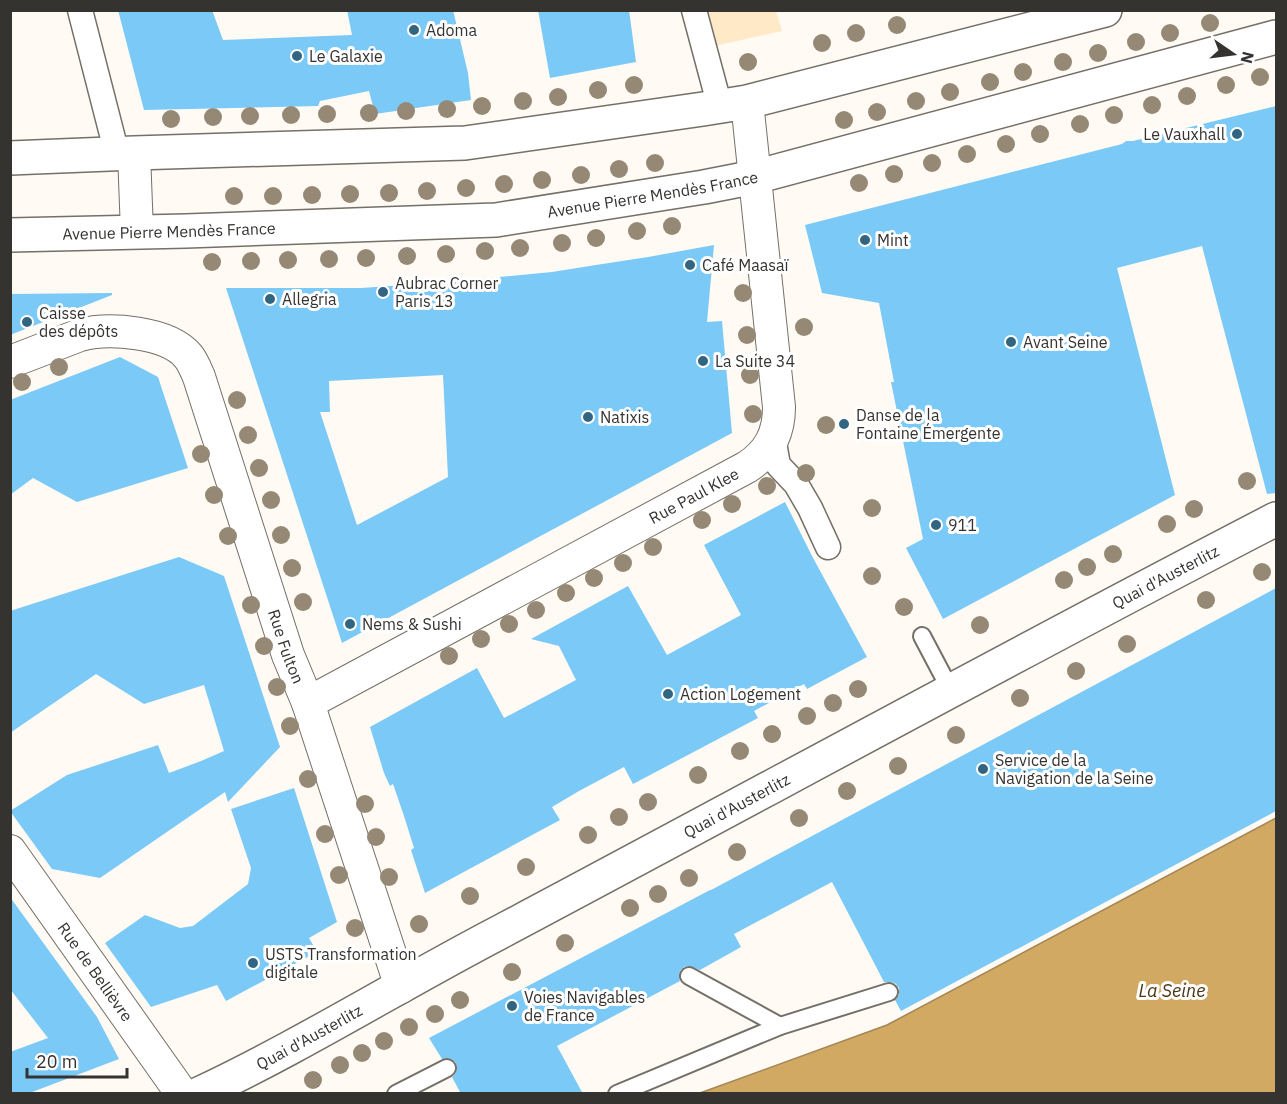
<svg xmlns="http://www.w3.org/2000/svg" width="1287" height="1104" font-family="'IBM Plex Sans',sans-serif">
<rect width="100%" height="100%" fill="#fffaf3"/>
<polygon fill="#ffe9c6" points="706,11 776,11 782,31 714,46"/>
<polygon fill="#d2a962" stroke="#a38653" stroke-width="1.5" points="1276,818 1276,1093 700,1093 887,1025"/>
<g fill="#7bc9f7" fill-rule="evenodd">
<polygon points="118,10 212,10 223,40 352,35 347,10 453,10 468,73 471,100 375,114 369,91 320,101 318,106 144,110"/>
<polygon points="538,10 629,10 636,62 550,78"/>
<polygon points="1276,106 1276,493 1267,494 1202,246 1117,268 1175,495 943,619 906,548 923,539 891,382 894,382 879,303 822,293 805,225 1122,144 1126,141 1133,141"/>
<path d="M714 245 707 322 722 321 732 433 342 643 226 288H361L436 283 552 272 596 265 648 257ZM443 375 448 477 357 525 320 412H330L329 381Z"/>
<polygon points="112,293 112,295 10,335 10,294"/>
<polygon points="120,357 158,377 188,468 77,502 33,478 10,495 10,400"/>
<polygon points="785,502 812,556 867,657 807,689 804,684 754,711 758,718 633,784 624,767 579,791 552,807 560,820 425,893 411,850 414,848 404,816 393,784 390,786 384,773 370,727 477,668 504,718 576,680 559,646 531,639 628,586 667,655 741,615 704,545"/>
<polygon points="179,557 224,576 280,747 228,802 225,792 100,878 52,869 10,811 67,775 158,745 169,773 201,761 224,751 204,685 144,704 96,674 10,733 10,611"/>
<polygon points="1276,588 1276,811 901,1011 895,1000 899,995 899,988 896,984 892,982 884,982 832,882 734,934 741,947 700,970 689,966 684,967 680,971 679,977 680,981 557,1046 583,1094 461,1094 452,1077 455,1074 457,1069 456,1063 453,1060 448,1058 442,1059 429,1038 710,890 711,890"/>
<polygon points="294,788 337,922 309,938 317,952 226,1001 217,985 151,1007 105,943 145,915 180,928 193,926 248,884 251,868 231,809"/>
<polygon points="10,897 97,1017 119,1059 27,1094 10,1094 10,1052 48,1038 10,989"/>
</g>
<g fill="none" stroke-linecap="round" stroke-linejoin="round">
<g stroke="#746f67" stroke-width="20">
<g id="service">
<polyline points="922,636 951,691"/>
<polyline points="689,976 780,1026"/>
<polyline points="396,1094 447,1068"/>
<polyline points="617,1094 780,1026 889,992"/>
</g>
</g>
<g stroke="#746f67" stroke-width="27">
<g id="pedestrian">
<polyline points="80,10 117,154"/>
<polyline points="694,10 720,107"/>
<polyline points="773,437 778,465 796,484 810,508 828,547"/>
</g>
</g>
<g stroke="#746f67" stroke-width="34">
<g id="minor">
<polyline points="134,153 137,232"/>
<path id="s1" d="M10 362 80 335C109 327 168 332 188 356 193 362 196 370 199 377L288 655 308 703 401 987"/>
<path id="s2" d="M308 703 747 467C769 453 779 434 779 407L747 102"/>
<path id="s3" d="M10 851 182 1094"/>
</g>
</g>
<g stroke="#746f67" stroke-width="36">
<g id="tertiary">
<polyline points="10,158 134,153 465,143 703,109 747,102 1105,10"/>
<path id="s4" d="M10 235 186 231 496 220 704 187 755 177 1276 37"/>
</g>
</g>
<g stroke="#746f67" stroke-width="36">
<g id="primary">
<path id="s5" d="M199 1094C303 1045 400 984 502 931 760 794 1017 653 1276 519"/>
</g>
</g>
<use href="#service" stroke="#fff" stroke-width="16"/>
<use href="#pedestrian" stroke="#fff" stroke-width="24"/>
<use href="#minor" stroke="#fff" stroke-width="32"/>
<use href="#tertiary" stroke="#fff" stroke-width="33"/>
<use href="#primary" stroke="#fff" stroke-width="33"/>
</g>
<g fill="#958975">
<circle cx="1210" cy="23" r="9"/>
<circle cx="897" cy="25" r="9"/>
<circle cx="856" cy="33" r="9"/>
<circle cx="1170" cy="33" r="9"/>
<circle cx="1136" cy="42" r="9"/>
<circle cx="822" cy="43" r="9"/>
<circle cx="1098" cy="53" r="9"/>
<circle cx="748" cy="62" r="9"/>
<circle cx="1063" cy="62" r="9"/>
<circle cx="1023" cy="72" r="9"/>
<circle cx="1260" cy="77" r="9"/>
<circle cx="990" cy="82" r="9"/>
<circle cx="634" cy="85" r="9"/>
<circle cx="1226" cy="85" r="9"/>
<circle cx="598" cy="90" r="9"/>
<circle cx="950" cy="92" r="9"/>
<circle cx="1187" cy="96" r="9"/>
<circle cx="558" cy="97" r="9"/>
<circle cx="523" cy="101" r="9"/>
<circle cx="916" cy="101" r="9"/>
<circle cx="1152" cy="105" r="9"/>
<circle cx="482" cy="106" r="9"/>
<circle cx="447" cy="109" r="9"/>
<circle cx="406" cy="111" r="9"/>
<circle cx="877" cy="112" r="9"/>
<circle cx="369" cy="113" r="9"/>
<circle cx="327" cy="114" r="9"/>
<circle cx="291" cy="115" r="9"/>
<circle cx="1114" cy="115" r="9"/>
<circle cx="250" cy="116" r="9"/>
<circle cx="213" cy="117" r="9"/>
<circle cx="171" cy="119" r="9"/>
<circle cx="844" cy="120" r="9"/>
<circle cx="1080" cy="124" r="9"/>
<circle cx="1040" cy="134" r="9"/>
<circle cx="1006" cy="144" r="9"/>
<circle cx="967" cy="154" r="9"/>
<circle cx="655" cy="163" r="9"/>
<circle cx="932" cy="163" r="9"/>
<circle cx="619" cy="169" r="9"/>
<circle cx="894" cy="174" r="9"/>
<circle cx="581" cy="175" r="9"/>
<circle cx="542" cy="180" r="9"/>
<circle cx="859" cy="183" r="9"/>
<circle cx="504" cy="184" r="9"/>
<circle cx="466" cy="188" r="9"/>
<circle cx="427" cy="191" r="9"/>
<circle cx="389" cy="193" r="9"/>
<circle cx="350" cy="194" r="9"/>
<circle cx="312" cy="195" r="9"/>
<circle cx="234" cy="196" r="9"/>
<circle cx="273" cy="196" r="9"/>
<circle cx="672" cy="226" r="9"/>
<circle cx="637" cy="231" r="9"/>
<circle cx="596" cy="238" r="9"/>
<circle cx="562" cy="243" r="9"/>
<circle cx="520" cy="248" r="9"/>
<circle cx="485" cy="251" r="9"/>
<circle cx="446" cy="254" r="9"/>
<circle cx="407" cy="256" r="9"/>
<circle cx="366" cy="258" r="9"/>
<circle cx="329" cy="259" r="9"/>
<circle cx="288" cy="260" r="9"/>
<circle cx="251" cy="261" r="9"/>
<circle cx="212" cy="262" r="9"/>
<circle cx="743" cy="293" r="9"/>
<circle cx="804" cy="327" r="9"/>
<circle cx="747" cy="335" r="9"/>
<circle cx="59" cy="367" r="9"/>
<circle cx="750" cy="375" r="9"/>
<circle cx="22" cy="382" r="9"/>
<circle cx="237" cy="400" r="9"/>
<circle cx="753" cy="414" r="9"/>
<circle cx="826" cy="425" r="9"/>
<circle cx="248" cy="435" r="9"/>
<circle cx="201" cy="454" r="9"/>
<circle cx="259" cy="468" r="9"/>
<circle cx="806" cy="473" r="9"/>
<circle cx="1247" cy="481" r="9"/>
<circle cx="767" cy="486" r="9"/>
<circle cx="214" cy="495" r="9"/>
<circle cx="271" cy="500" r="9"/>
<circle cx="732" cy="504" r="9"/>
<circle cx="872" cy="508" r="9"/>
<circle cx="1194" cy="509" r="9"/>
<circle cx="702" cy="520" r="9"/>
<circle cx="1167" cy="524" r="9"/>
<circle cx="281" cy="535" r="9"/>
<circle cx="228" cy="536" r="9"/>
<circle cx="653" cy="547" r="9"/>
<circle cx="1113" cy="554" r="9"/>
<circle cx="623" cy="563" r="9"/>
<circle cx="1087" cy="567" r="9"/>
<circle cx="292" cy="568" r="9"/>
<circle cx="1262" cy="572" r="9"/>
<circle cx="872" cy="576" r="9"/>
<circle cx="594" cy="578" r="9"/>
<circle cx="1064" cy="580" r="9"/>
<circle cx="566" cy="593" r="9"/>
<circle cx="1206" cy="600" r="9"/>
<circle cx="303" cy="602" r="9"/>
<circle cx="251" cy="605" r="9"/>
<circle cx="904" cy="607" r="9"/>
<circle cx="536" cy="610" r="9"/>
<circle cx="509" cy="624" r="9"/>
<circle cx="980" cy="625" r="9"/>
<circle cx="481" cy="639" r="9"/>
<circle cx="1127" cy="644" r="9"/>
<circle cx="264" cy="646" r="9"/>
<circle cx="449" cy="656" r="9"/>
<circle cx="1076" cy="671" r="9"/>
<circle cx="277" cy="687" r="9"/>
<circle cx="858" cy="689" r="9"/>
<circle cx="1020" cy="698" r="9"/>
<circle cx="833" cy="703" r="9"/>
<circle cx="807" cy="716" r="9"/>
<circle cx="290" cy="726" r="9"/>
<circle cx="772" cy="734" r="9"/>
<circle cx="956" cy="735" r="9"/>
<circle cx="740" cy="751" r="9"/>
<circle cx="898" cy="766" r="9"/>
<circle cx="698" cy="775" r="9"/>
<circle cx="308" cy="779" r="9"/>
<circle cx="847" cy="791" r="9"/>
<circle cx="648" cy="802" r="9"/>
<circle cx="365" cy="804" r="9"/>
<circle cx="619" cy="817" r="9"/>
<circle cx="799" cy="818" r="9"/>
<circle cx="325" cy="834" r="9"/>
<circle cx="588" cy="835" r="9"/>
<circle cx="376" cy="837" r="9"/>
<circle cx="737" cy="852" r="9"/>
<circle cx="526" cy="867" r="9"/>
<circle cx="339" cy="875" r="9"/>
<circle cx="389" cy="877" r="9"/>
<circle cx="689" cy="878" r="9"/>
<circle cx="658" cy="894" r="9"/>
<circle cx="470" cy="896" r="9"/>
<circle cx="630" cy="908" r="9"/>
<circle cx="419" cy="924" r="9"/>
<circle cx="355" cy="928" r="9"/>
<circle cx="565" cy="943" r="9"/>
<circle cx="512" cy="972" r="9"/>
<circle cx="460" cy="1000" r="9"/>
<circle cx="435" cy="1014" r="9"/>
<circle cx="409" cy="1027" r="9"/>
<circle cx="384" cy="1041" r="9"/>
<circle cx="362" cy="1053" r="9"/>
<circle cx="340" cy="1065" r="9"/>
<circle cx="313" cy="1080" r="9"/>
</g>
<g fill="#326582" stroke="#fff" stroke-width="2">
<circle cx="414" cy="30" r="6"/>
<circle cx="297" cy="56" r="6"/>
<circle cx="1237" cy="134" r="6"/>
<circle cx="865" cy="240" r="6"/>
<circle cx="690" cy="265" r="6"/>
<circle cx="383" cy="292" r="6"/>
<circle cx="270" cy="299" r="6"/>
<circle cx="27" cy="322" r="6"/>
<circle cx="1011" cy="342" r="6"/>
<circle cx="703" cy="361" r="6"/>
<circle cx="588" cy="417" r="6"/>
<circle cx="844" cy="424" r="6"/>
<circle cx="936" cy="525" r="6"/>
<circle cx="350" cy="624" r="6"/>
<circle cx="668" cy="694" r="6"/>
<circle cx="983" cy="769" r="6"/>
<circle cx="253" cy="963" r="6"/>
<circle cx="512" cy="1006" r="6"/>
</g>
<g text-anchor="middle" dominant-baseline="central" stroke-width="6" stroke-linejoin="round" paint-order="stroke">
<g font-size="16" fill="#353330" stroke="#fff" text-anchor="start">
<text x="426" y="30">Adoma</text>
<text x="309" y="56">Le Galaxie</text>
<text x="1225" y="134" text-anchor="end">Le Vauxhall</text>
<text x="877" y="240">Mint</text>
<text x="702" y="265">Café Maasaï</text>
<text x="395" y="283">Aubrac Corner<tspan x="395" dy="18">Paris 13</tspan></text>
<text x="282" y="299">Allegria</text>
<text x="39" y="313">Caisse<tspan x="39" dy="18">des dépôts</tspan></text>
<text x="1023" y="342">Avant Seine</text>
<text x="715" y="361">La Suite 34</text>
<text x="856" y="415">Danse de la<tspan x="856" dy="18">Fontaine Émergente</tspan></text>
<text x="600" y="417">Natixis</text>
<text x="948" y="525">911</text>
<text x="362" y="624">Nems &amp; Sushi</text>
<text x="680" y="694">Action Logement</text>
<text x="995" y="760">Service de la<tspan x="995" dy="18">Navigation de la Seine</tspan></text>
<text x="265" y="954">USTS Transformation<tspan x="265" dy="18">digitale</tspan></text>
<text x="524" y="997">Voies Navigables<tspan x="524" dy="18">de France</tspan></text>
</g>
<g font-size="16" fill="#353330" stroke="#fff">
<text stroke="none"><textPath href="#s4" startOffset="645">Avenue Pierre Mendès France</textPath></text>
<text stroke="none"><textPath href="#s4" startOffset="159">Avenue Pierre Mendès France</textPath></text>
<text stroke="none"><textPath href="#s2" startOffset="438">Rue Paul Klee</textPath></text>
<text stroke="none"><textPath href="#s5" startOffset="1096">Quai d'Austerlitz</textPath></text>
<text stroke="none"><textPath href="#s1" startOffset="496">Rue Fulton</textPath></text>
<text stroke="none"><textPath href="#s5" startOffset="610">Quai d'Austerlitz</textPath></text>
<text stroke="none"><textPath href="#s3" startOffset="148">Rue de Bellièvre</textPath></text>
<text stroke="none"><textPath href="#s5" startOffset="124">Quai d'Austerlitz</textPath></text>
</g>
<g font-size="18" font-style="italic" fill="#473616" stroke="#fff">
<text x="1172" y="990">La Seine</text>
</g>
</g>
<rect width="1287" height="1104" fill="none" stroke="#353330" stroke-width="24"/>
<g transform="translate(1233 54) rotate(104)" stroke="#ffffff" stroke-width="4.5" paint-order="stroke">
<path d="M0-4.5L10 22L0 15L-10 22Z" fill="#353330"/>
<text y="-9" font-size="16" font-weight="bold" text-anchor="middle" fill="#353330">N</text>
</g>
<path d="M27 1068v9h100v-9" fill="none" stroke="#353330" stroke-width="3"/>
<text x="36" y="1068" font-size="18" fill="#353330" stroke="#ffffff" stroke-width="4.5" paint-order="stroke">20 m</text>
</svg>
